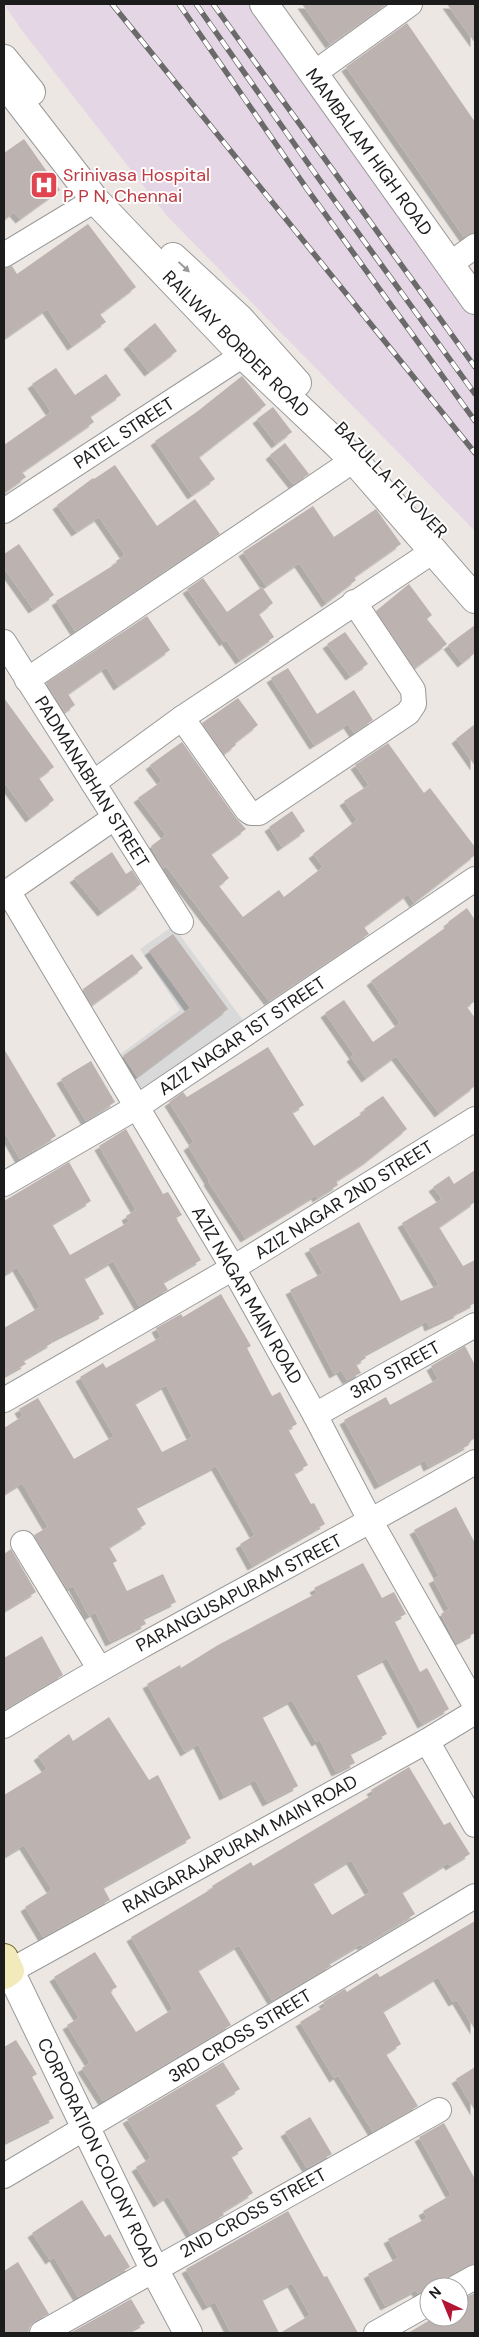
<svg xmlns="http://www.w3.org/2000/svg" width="479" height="2337" font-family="'DM Sans',sans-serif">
<defs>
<filter id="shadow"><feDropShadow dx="-4.5" dy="4.5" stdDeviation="0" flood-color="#0004"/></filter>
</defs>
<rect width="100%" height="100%" fill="#ece7e3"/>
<polygon fill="#dad9d9" points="173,926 245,1023 138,1090 118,1056 180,1010 140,949"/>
<polygon fill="#e5d6e5" points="4,4 257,4 475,312 475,531 167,216 23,32"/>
<g fill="#bcb2b0" fill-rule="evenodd" filter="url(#shadow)">
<polygon points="302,4 387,4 330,44"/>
<polygon points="447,4 475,4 475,43"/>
<polygon points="407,23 475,122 475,233 464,237 346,67"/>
<polygon points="24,139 60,190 20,219 14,212 4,220 4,153"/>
<polygon points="88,224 136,287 100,314 106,322 72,346 47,309 4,339 4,269 12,266 17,274"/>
<polygon points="155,323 177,351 149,372 128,345"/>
<polygon points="56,368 75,395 106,374 121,395 90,416 94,422 22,472 26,477 4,493 4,445 51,412 32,384"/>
<polygon points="242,376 266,405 199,457 215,479 192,495 155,441 198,411"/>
<polygon points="273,407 292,432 276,444 257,419"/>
<polygon points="285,443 309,474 293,484 270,455"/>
<polygon points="115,465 157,526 195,499 220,534 75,631 56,601 117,563 116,561 125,555 99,517 76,532 57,505 93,478 94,479"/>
<polygon points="313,506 334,537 376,509 401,544 354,577 356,580 326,603 299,563 266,586 243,552"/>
<polygon points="19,544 54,595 33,609 4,568 4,554"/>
<polygon points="203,578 227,612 262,587 273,603 259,614 274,637 240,660 226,640 224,642 187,589"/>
<polygon points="409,584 432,615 427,619 447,644 415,668 376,611"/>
<polygon points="147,616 170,650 118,686 106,667 68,694 75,705 65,712 46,683"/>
<polygon points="475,625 475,653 462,663 448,645"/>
<polygon points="345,632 368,664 350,676 327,644"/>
<polygon points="288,668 317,714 354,690 373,720 354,733 348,724 314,745 271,678"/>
<polygon points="4,698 54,767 39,778 54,800 30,818 4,782"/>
<polygon points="238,698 258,725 235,743 236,745 224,754 202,723"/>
<polygon points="475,724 475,766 456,739"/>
<polygon points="182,742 236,818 246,829 211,854 229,878 219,886 243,917 279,890 284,897 323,867 313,854 357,820 344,801 369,785 355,765 388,743 424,793 430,788 475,847 475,855 414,903 408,894 364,927 369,934 269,1001 166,866 163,868 151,846 166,835 138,798 162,781 150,765"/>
<polygon points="292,811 305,831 282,847 269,827"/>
<polygon points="112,852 126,874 132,870 141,884 102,912 74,878"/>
<polygon points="467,908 475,920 475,1001 467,1007 475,1018 475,1086 439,1113 396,1056 366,1078 351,1057 354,1055 325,1013 344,1000 373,1042 400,1023 371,981 449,925 448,922"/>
<polygon points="173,934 228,1009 137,1077 123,1056 190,1008 149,951"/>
<polygon points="132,954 143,968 92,1005 83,989"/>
<polygon points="268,1047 304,1105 292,1112 314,1146 366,1111 364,1109 383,1096 407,1129 368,1160 336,1181 338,1185 317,1198 316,1195 293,1209 245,1238 208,1181 209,1180 188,1146 194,1142 169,1102 183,1092 187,1097"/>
<polygon points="4,1049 56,1136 20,1159 4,1131"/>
<polygon points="91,1061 115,1102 86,1121 61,1079"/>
<polygon points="126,1129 163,1194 168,1192 182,1215 176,1218 201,1260 163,1282 168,1290 139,1306 113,1261 84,1278 104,1314 51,1341 52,1343 23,1360 26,1364 4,1376 4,1328 40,1307 17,1267 4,1275 4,1201 69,1162 91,1201 52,1224 70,1255 129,1222 126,1216 136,1210 99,1146"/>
<polygon points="475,1170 475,1202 439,1227 463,1266 475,1260 475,1303 458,1312 459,1313 429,1327 427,1321 364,1355 366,1358 356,1364 361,1373 347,1380 341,1370 334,1374 290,1290 323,1273 309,1249 359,1222 401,1301 439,1285 402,1223 442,1199 433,1187 449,1176 454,1184"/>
<path d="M221 1294 251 1346 247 1348 272 1396 280 1392 297 1424 288 1429 308 1465 294 1473 311 1504 314 1503 325 1524 252 1566 240 1544 255 1535 216 1466 136 1507 146 1524 109 1547 117 1561 113 1563 127 1591 163 1574 176 1602 143 1618 146 1624 110 1642 95 1612 89 1616 73 1586 67 1589 34 1535 48 1527 22 1483 4 1494V1428L23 1416 19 1409 38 1398 74 1459 114 1436 80 1377 103 1363 106 1368 161 1337 156 1328 181 1314 183 1317ZM166 1385 192 1437 162 1452 135 1403Z"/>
<polygon points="465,1346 475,1365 475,1438 468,1443 469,1445 428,1467 425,1460 379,1485 344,1420 386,1397 390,1405 438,1379 431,1366"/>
<polygon points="456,1507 475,1543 475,1633 456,1643 441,1614 449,1609 433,1579 439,1576 414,1530"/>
<polygon points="11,1549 36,1592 4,1611 4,1554"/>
<polygon points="363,1563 382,1598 394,1592 406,1614 394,1620 420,1672 427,1668 449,1709 422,1724 387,1658 356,1674 387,1734 350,1753 355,1763 336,1772 320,1740 316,1742 292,1700 262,1716 298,1786 267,1802 255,1780 224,1796 198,1744 185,1752 147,1684 180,1665 181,1668 218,1645 317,1593 314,1588"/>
<polygon points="42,1636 63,1675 4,1710 4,1658"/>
<polygon points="109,1717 149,1780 158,1775 191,1838 103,1887 110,1900 43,1937 25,1907 52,1890 24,1845 4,1857 4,1795 47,1769 38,1756 69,1734 73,1741"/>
<path d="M409 1767 444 1825 450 1822 470 1854 450 1866 448 1863 402 1892 415 1914 362 1946 361 1944 329 1963 331 1966 272 2000 239 1945 198 1970 231 2025 103 2101 82 2068 90 2063 67 2025 79 2018 54 1977 95 1952 117 1987 110 1991 136 2032 173 2009 131 1937 213 1888 212 1886 251 1862 253 1866 374 1794 371 1790ZM351 1860 370 1892 332 1915 313 1883Z"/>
<polygon points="475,1921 475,2030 457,2000 453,2002 438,1977 383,2011 401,2044 386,2054 418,2106 373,2132 338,2075 334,2078 300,2022 326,2006 323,2002 345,1989 347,1992 377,1973 380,1977"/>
<polygon points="16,2040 37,2074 32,2077 54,2118 4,2143 4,2047"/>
<polygon points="223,2062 240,2089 215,2104 243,2149 231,2156 253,2193 222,2212 224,2215 191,2234 168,2196 158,2203 136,2167 151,2158 127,2119"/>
<polygon points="475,2067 475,2111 456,2079"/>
<polygon points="310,2117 332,2154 307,2168 285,2132"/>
<polygon points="444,2123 475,2179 475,2263 450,2275 434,2287 429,2287 429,2289 418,2294 416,2290 385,2306 368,2274 398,2258 388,2239 427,2218 423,2211 451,2195 419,2137"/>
<polygon points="82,2200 105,2237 110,2234 130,2267 78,2297 54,2257 50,2260 32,2233"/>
<polygon points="288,2211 324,2277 327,2276 358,2333 280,2333 310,2315 292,2283 262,2299 279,2333 231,2333 215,2302 207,2306 186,2269"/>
<polygon points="18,2262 49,2314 35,2321 30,2326 28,2333 4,2333 4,2271"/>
<polygon points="475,2293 475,2333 408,2333 435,2317 459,2317 459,2300"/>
<polygon points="131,2299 145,2323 126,2333 70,2333"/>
</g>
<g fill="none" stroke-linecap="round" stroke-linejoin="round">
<g stroke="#999" stroke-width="26">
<g id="minor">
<polyline points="313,74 410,4"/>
<polyline points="4,255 95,200"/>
<polyline points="450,264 475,246"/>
<polyline points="4,511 243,355"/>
<polyline points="4,642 181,922"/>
<polyline points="27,680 354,460"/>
<polyline points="182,718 247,810 251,813 259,813 408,713 414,704 413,690 354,602"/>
<polyline points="93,783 182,718 435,550"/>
<polyline points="8,891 233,1268 315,1415 371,1522 475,1705"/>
<polyline points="4,894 114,818"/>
<polyline points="4,1184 137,1107 475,879"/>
<polyline points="4,1400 233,1268 475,1119"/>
<polyline points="315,1415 475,1325"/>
<polyline points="23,1543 99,1668"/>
<path d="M4 1726C158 1632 319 1552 475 1462"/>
<polyline points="427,1741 475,1825"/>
<polyline points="10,1971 427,1741 475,1712"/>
<polyline points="4,2176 475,1896"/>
<polyline points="457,2287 475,2277"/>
<polyline points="42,2333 439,2110"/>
<polyline points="376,2333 429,2303"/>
</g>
</g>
<g stroke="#999" stroke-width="30">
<g id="tertiary">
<polyline points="264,4 475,300"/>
<polyline points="4,59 31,92"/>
<polyline points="4,82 95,200 243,355 354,460 475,599"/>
<polyline points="173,257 240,319 297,383"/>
<polyline points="10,1971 154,2269 188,2333"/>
</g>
</g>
<g stroke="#665e10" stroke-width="30">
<polyline id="secondary" points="4,1958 10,1971 4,1975"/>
</g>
<use href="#minor" stroke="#fff" stroke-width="24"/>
<use href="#tertiary" stroke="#fff" stroke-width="28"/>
<use href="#secondary" stroke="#f2eabb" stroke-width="28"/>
<g stroke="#6a6a6a" stroke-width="5.5">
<g id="rail">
<polyline points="112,4 475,453"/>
<polyline points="179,4 307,189 475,421"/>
<polyline points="196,4 319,179 475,394"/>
<polyline points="213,4 475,367"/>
</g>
</g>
<use href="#rail" stroke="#fff" stroke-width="4" stroke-dasharray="11" stroke-linecap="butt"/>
</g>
<defs><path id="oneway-solid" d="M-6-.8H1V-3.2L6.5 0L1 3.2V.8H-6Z" transform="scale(1.25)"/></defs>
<use fill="#999" href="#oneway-solid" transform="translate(184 267) rotate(43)"/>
<defs>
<g id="hospital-square" transform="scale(1.4375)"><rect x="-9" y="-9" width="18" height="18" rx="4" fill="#e0444e" stroke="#fff"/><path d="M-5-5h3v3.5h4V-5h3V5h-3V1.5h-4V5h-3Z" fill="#fff"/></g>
</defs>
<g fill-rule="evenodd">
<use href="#hospital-square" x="44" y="185"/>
</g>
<g text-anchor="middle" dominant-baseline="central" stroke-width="4" stroke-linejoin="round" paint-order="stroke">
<g font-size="18" fill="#1c1c1c" stroke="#fff">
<text transform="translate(369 152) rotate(54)">MAMBALAM HIGH ROAD</text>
<text transform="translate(236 344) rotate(45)">RAILWAY BORDER ROAD</text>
<text transform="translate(124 433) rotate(-33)">PATEL STREET</text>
<text transform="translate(391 480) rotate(46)">BAZULLA FLYOVER</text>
<text transform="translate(92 782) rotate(58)">PADMANABHAN STREET</text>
<text transform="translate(242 1036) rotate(-34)">AZIZ NAGAR 1ST STREET</text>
<text transform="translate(344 1200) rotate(-32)">AZIZ NAGAR 2ND STREET</text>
<text transform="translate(247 1295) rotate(60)">AZIZ NAGAR MAIN ROAD</text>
<text transform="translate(395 1370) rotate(-29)">3RD STREET</text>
<text transform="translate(239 1593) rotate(-28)">PARANGUSAPURAM STREET</text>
<text transform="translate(240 1844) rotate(-29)">RANGARAJAPURAM MAIN ROAD</text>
<text transform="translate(240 2036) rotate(-31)">3RD CROSS STREET</text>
<text transform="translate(98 2153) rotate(64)">CORPORATION COLONY ROAD</text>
<text transform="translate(253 2213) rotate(-29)">2ND CROSS STREET</text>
</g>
<g font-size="18" fill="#be3a42" stroke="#fff" text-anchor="start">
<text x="63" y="175">Srinivasa Hospital<tspan x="63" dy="21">P P N, Chennai</tspan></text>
</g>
</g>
<rect width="479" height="2337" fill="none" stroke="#1c1c1c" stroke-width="10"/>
<g transform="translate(444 2302) rotate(316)"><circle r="24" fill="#ffffff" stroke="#a4a4a4"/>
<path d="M0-4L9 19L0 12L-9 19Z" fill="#b31535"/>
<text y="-8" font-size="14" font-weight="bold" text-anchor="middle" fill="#1c1c1c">N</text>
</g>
</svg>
